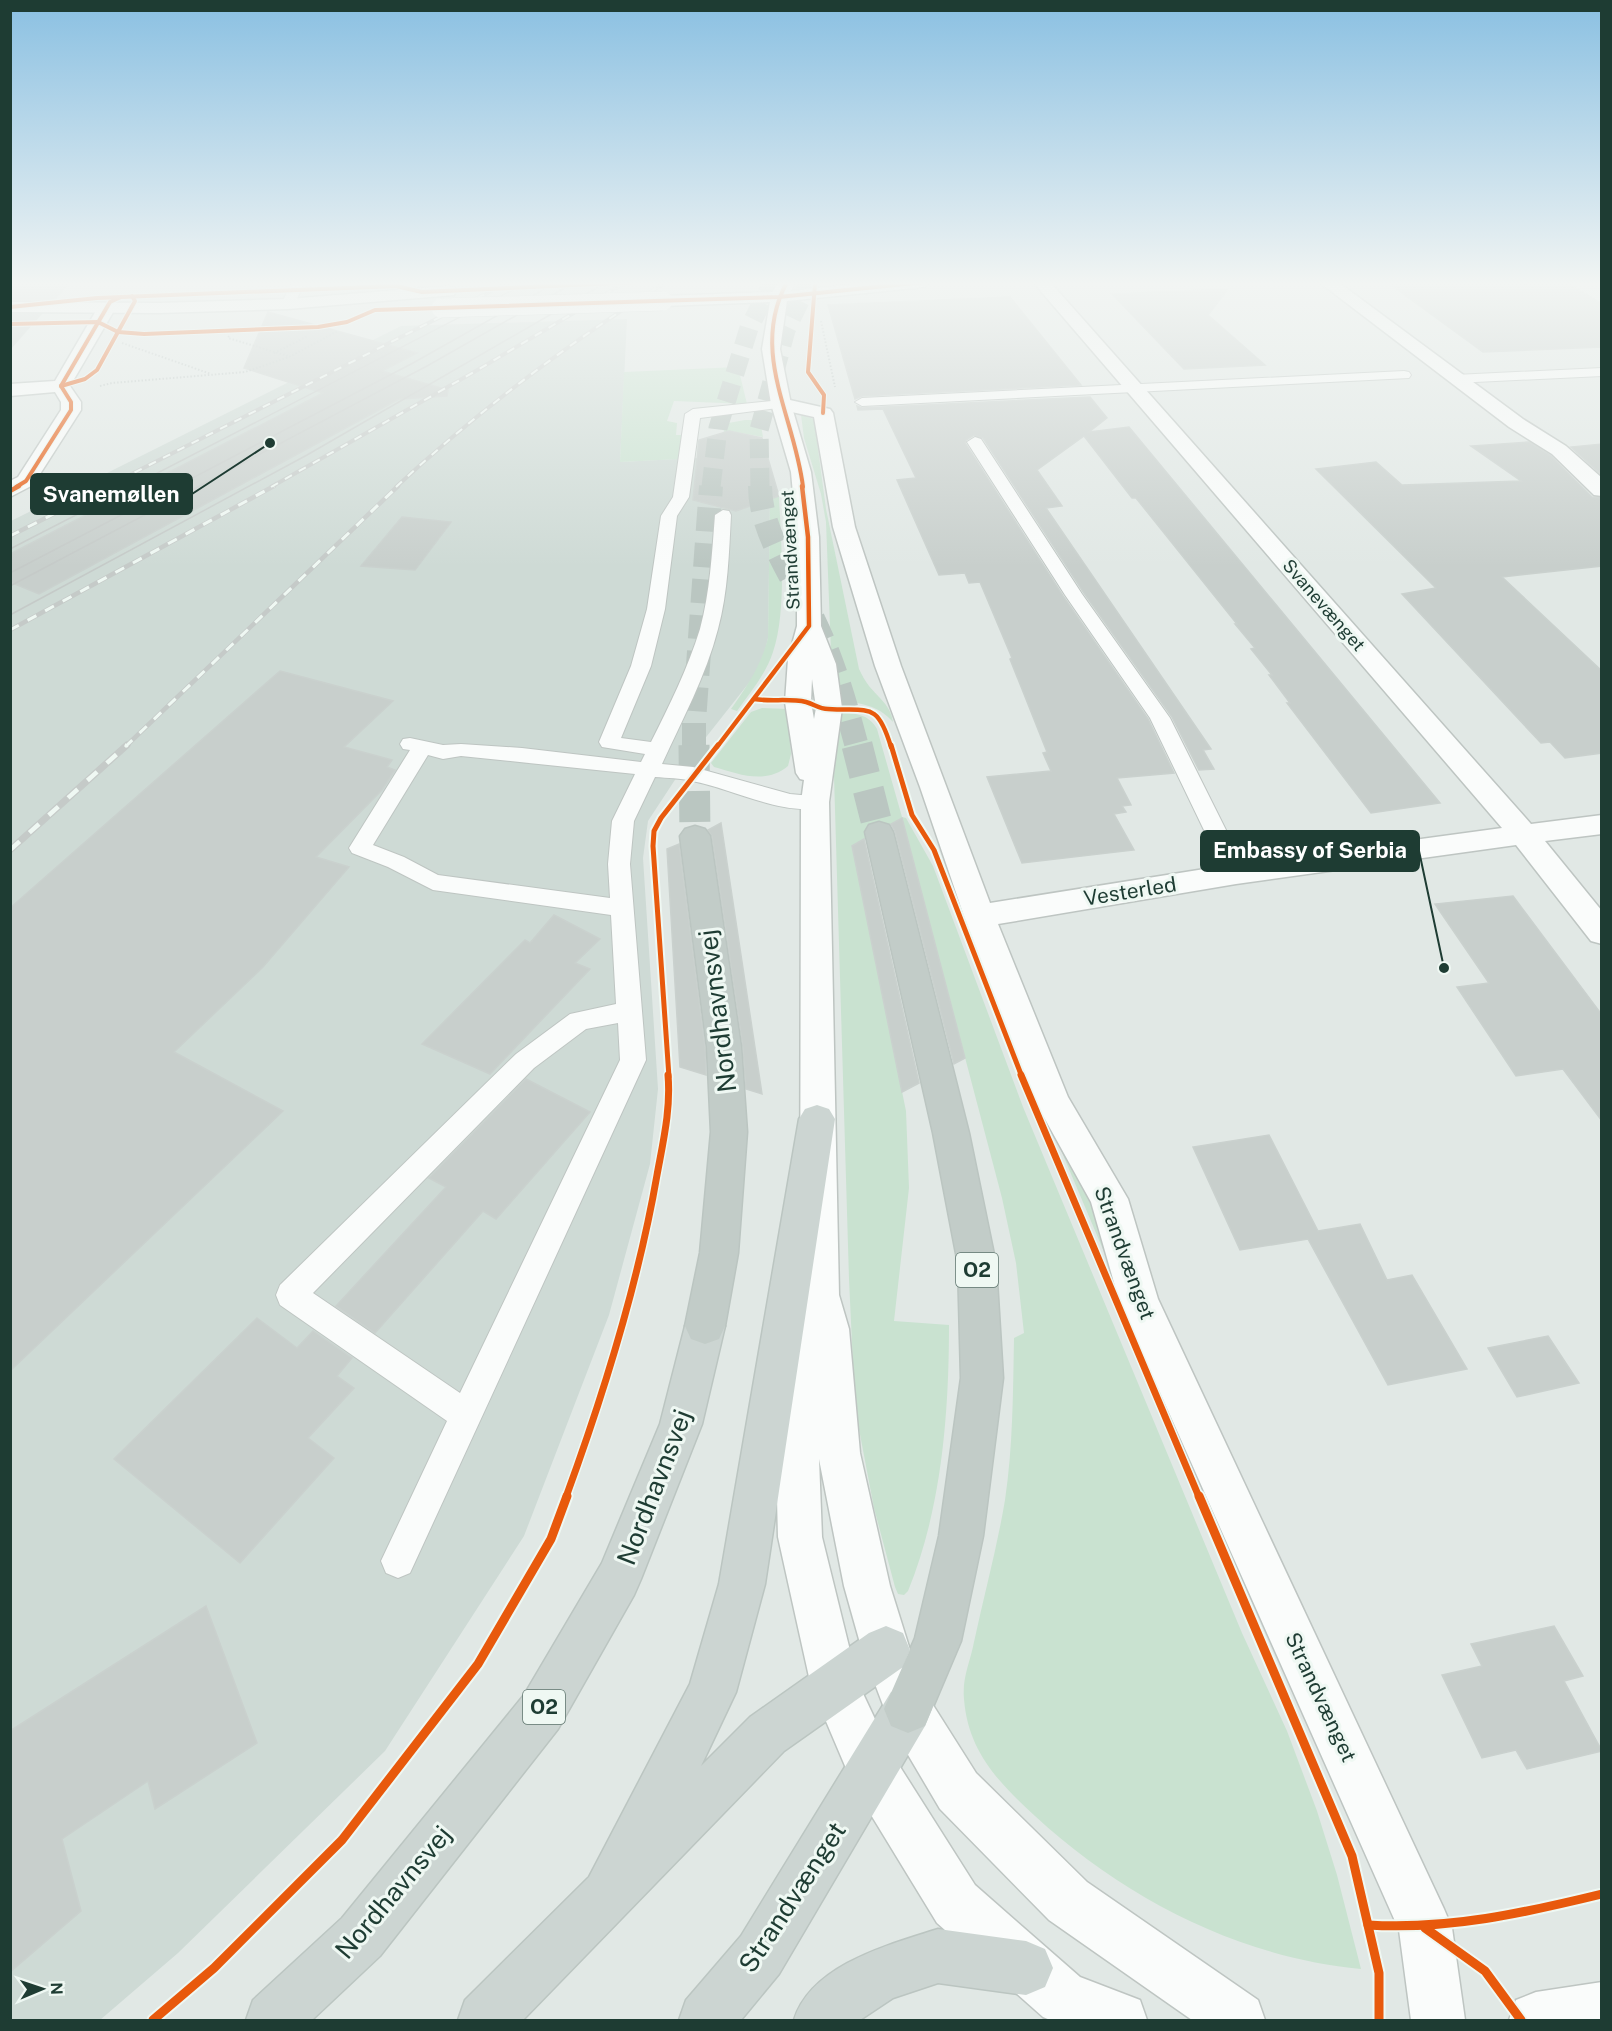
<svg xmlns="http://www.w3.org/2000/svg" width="1612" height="2031" font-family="'Public Sans',sans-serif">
<rect width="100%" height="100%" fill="#e1e8e5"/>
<polygon fill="#cedad5" points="627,319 620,462 697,458 698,441 729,431 762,438 779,496 770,499 768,638 764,655 752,679 688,760 648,821 643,858 658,1089 650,1164 609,1315 524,1536 385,1751 178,1953 100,2020 11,2020 11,521 401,326"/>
<g fill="#c9e2d0">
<polygon points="738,367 747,404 674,401 667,421 677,423 676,435 683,435 680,459 620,462 624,372"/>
<path d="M801 415 814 419 826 509 859 669C862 675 865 681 869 686 879 698 891 706 893 722 878 705 861 703 839 701L831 652 826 522 821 494 804 438Z"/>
<polygon points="745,420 760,420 763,437 730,431 724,433 723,424"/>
<path d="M779 496C781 540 787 611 773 652 766 674 750 693 737 711L731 709C747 686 761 666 768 638L770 499Z"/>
<path d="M762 708 788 709 791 754 788 766C765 785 739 774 714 767L711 763 751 712Z"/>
<path d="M839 713C855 713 869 714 877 729L902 817 906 818 933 866 1023 1107 1242 1633 1287 1731 1317 1811 1337 1875 1361 1969C1240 1958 1124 1898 1035 1816 998 1782 968 1751 964 1699 962 1677 970 1663 974 1642 984 1595 997 1548 1005 1500 1013 1447 1013 1392 1014 1338L1024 1333 1016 1263 1002 1198 902 818 852 846 906 1111 909 1188 894 1321 949 1325C949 1413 942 1508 908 1591L904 1595 898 1594 895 1587 874 1508 855 1408 849 1279 834 776Z"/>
<polygon points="1052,1129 1083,1177 1118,1285"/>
</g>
<g fill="#c8cfcc" stroke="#cad1ce" stroke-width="1.5">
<polygon points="10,282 70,282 54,300 10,300"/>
<polygon points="1387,282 1566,282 1602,304 1602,347 1483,352"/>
<polygon points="1228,289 1208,315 1265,365 1184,369 1112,294"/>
<polygon points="1010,297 1081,385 862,396 855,399 828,305"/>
<polygon points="268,312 417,353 382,371 448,390 447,396 399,399 39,594 10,582 10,554 323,393 244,368"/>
<polygon points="10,314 41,314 10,349"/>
<polygon points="1090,397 1107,418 1089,432 1129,427 1440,803 1371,813 1287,703 1290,703 1269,675 1272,675 1251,649 1255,648 1235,624 1237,624 1136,498 1132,498 1084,436 1037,470 1062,506 1046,508 1211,749 1203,750 1214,769 1199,770 1172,717 1084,593 983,438 974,435 966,440 965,443 1063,596 1148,719 1174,773 1117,778 1131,805 1122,806 1126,812 1114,814 1134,850 1022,863 987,777 1051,771 1043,753 1047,752 1010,659 1012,658 980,582 969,583 965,573 939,575 897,480 916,478 883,409 858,410 857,406 862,408"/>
<polygon points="729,431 762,438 779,496 736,511 693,500 699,440"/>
<polygon points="1529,442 1551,456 1592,497 1602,498 1602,566 1502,577 1602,671 1602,753 1565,758 1550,742 1541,743 1402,594 1436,588 1316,469 1376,462 1402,485 1521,481 1471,446"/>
<polygon points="1602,444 1602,475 1571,447"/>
<polygon points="402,517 451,522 415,570 361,566"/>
<polygon points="280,671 393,701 344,747 392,760 387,767 395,770 382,790 316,857 349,867 263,967 174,1052 283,1111 10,1371 10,908"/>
<polygon points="902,818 965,1058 954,1064 895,831 891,824"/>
<polygon points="721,823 762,1094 746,1089 743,1047 712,836 708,830"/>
<polygon points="864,839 919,1083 902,1092 852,846"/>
<polygon points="679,844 705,1047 706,1075 680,1067 667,849"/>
<polygon points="1513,896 1602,1015 1602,1121 1563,1069 1516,1076 1457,987 1489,983 1435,904"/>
<polygon points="554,915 600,939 575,963 590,969 490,1074 422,1044 525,940 530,943"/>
<polygon points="526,1079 590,1112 496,1219 483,1211 375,1333 336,1306 446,1187 429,1178"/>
<polygon points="1269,1135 1318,1231 1360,1224 1387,1280 1412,1275 1467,1369 1388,1385 1308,1239 1240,1250 1193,1147"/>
<polygon points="257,1318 297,1348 313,1331 352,1358 337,1376 354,1388 308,1438 334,1458 240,1563 114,1459"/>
<polygon points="1548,1336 1579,1383 1517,1397 1488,1348"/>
<polygon points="206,1606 257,1743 155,1809 148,1781 62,1839 81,1911 10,1972 10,1731"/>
<polygon points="1554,1626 1583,1676 1564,1681 1602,1751 1527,1769 1516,1750 1482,1758 1442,1675 1482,1666 1471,1644"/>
</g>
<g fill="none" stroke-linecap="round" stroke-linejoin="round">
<g stroke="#bac6c1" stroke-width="19" stroke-dasharray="19 10" stroke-linecap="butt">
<polyline points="711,487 718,428 749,328 772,282"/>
<polyline points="760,487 759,430 786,330 809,282"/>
</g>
<g stroke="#bac6c1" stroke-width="24" stroke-dasharray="24 12" stroke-linecap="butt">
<path d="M760 486C760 533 795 579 814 621 833 660 846 705 857 747"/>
<polyline points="694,747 694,721 711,486"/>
</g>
<g stroke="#bac6c1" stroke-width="31" stroke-dasharray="31 15" stroke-linecap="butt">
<polyline points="694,745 695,836"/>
<polyline points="857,745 879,832"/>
</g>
<g stroke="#bec5c2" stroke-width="2">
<g id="service">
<polygon points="298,282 303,286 293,307 283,307 281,304 292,283"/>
<polygon points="1602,368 1602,376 1455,383 1448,379 1455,375"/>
<polygon points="1404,371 1409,372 1411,375 1409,378 862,406 855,402 862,398"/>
<path d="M781 400 786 401 788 404 786 407 700 418 689 497 677 516 665 609 651 666 621 738 651 742C669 706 688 668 700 629 710 592 712 553 715 515L723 510 729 511 731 515C729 553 728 592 718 629 706 676 682 720 662 764L693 767 790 794 823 797 826 802 823 807C784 817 731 788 692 781 680 778 668 778 655 777L634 821 630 864 646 1060 410 1573 398 1578 386 1573 381 1561 447 1421 280 1305 276 1295 280 1285 516 1054 570 1014 616 1004 611 915 433 890 388 867 352 853 349 848 410 750 403 749 400 744 403 739 410 738 443 745 461 744 522 748 641 762 645 754 602 747 599 742 631 666 647 609 661 516 673 497 685 414 693 409ZM428 755 443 759 461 756 635 774 612 821 608 864 610 898 438 875 404 857 373 845ZM618 1023 620 1060 460 1393 313 1293 534 1068 586 1029Z"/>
<polygon points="975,437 981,439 1082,594 1170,718 1248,874 1244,880 1236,882 1228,880 1150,718 1065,595 967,442"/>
</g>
</g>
<g stroke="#bec5c2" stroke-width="3">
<g id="minor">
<polygon points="1033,282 1050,282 1531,824 1602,815 1602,834 1545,841 1602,911 1602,944 1591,941 1516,845 1236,884 998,924 1068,1097 1128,1199 1158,1299 1444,1909 1452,1928 1465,2020 1411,2020 1399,1930 1119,1300 1091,1202 1035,1101 964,916 920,787 875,666 833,527 814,417 774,408 771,404 774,400 781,398 830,409 833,413 855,527 901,666 990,903 1236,864 1502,828"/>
<polygon points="1319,282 1338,282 1523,419 1566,446 1602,478 1602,496 1594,495 1552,454 1509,427"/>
<polygon points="106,304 112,305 115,309 70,386 81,402 81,410 33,485 10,497 10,481 18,477 61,410 61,402 55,392 10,396 10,384 55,381 97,309 100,305"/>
</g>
</g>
<g stroke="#bec5c2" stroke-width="3">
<g id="tertiary">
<path d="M778 282H795L791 291 872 282H932L924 287 787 301 780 349 791 404 811 472 819 537 821 626 836 664 842 708 829 802 839 1295 849 1329 860 1453 890 1586 910 1650 926 1694 976 1773 1087 1882 1258 2000 1265 2020H1192L1049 1920 940 1809 891 1726 862 1650 844 1586 819 1459 822 1537 858 1683 890 1751 975 1885 1080 1977 1140 2000 1147 2020H1050L1043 2017 937 1923 854 1787 811 1686 778 1537 775 1420 783 1366 800 1297 801 802 804 780 800 779 796 773 785 702 788 659 797 626V537L791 472 771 404 762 349 770 302 663 306 657 305 654 301 657 297 663 296 773 292ZM812 679 816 708 814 719 811 702Z"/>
<polygon points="448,286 454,287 456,291 454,295 288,309 159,313 10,312 10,302 159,303 288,299"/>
<polygon points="1602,1982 1602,2020 1509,2020 1516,2000 1536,1992"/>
</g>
</g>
<g stroke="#bbc5c1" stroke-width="3">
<g id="primary">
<polygon points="817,1105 829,1109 835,1119 765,1584 736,1692 701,1766 750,1717 869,1633 886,1626 903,1633 910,1650 903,1667 784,1751 523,2020 458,2020 465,2000 589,1877 690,1684 719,1584 799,1119 805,1109"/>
<polygon points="705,1308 719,1313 725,1326 702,1424 641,1579 634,1595 558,1729 380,1956 312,2020 246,2020 253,2000 342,1918 524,1695 602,1563 660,1424 685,1326 691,1313"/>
<polygon points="908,1685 925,1692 932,1709 925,1726 779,1974 741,2020 679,2020 686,2000 741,1936 891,1692"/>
<path d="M938 1929 1026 1941 1045 1949 1053 1968 1045 1987 1026 1995 938 1983 893 1998 860 2020H794C811 1965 888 1945 938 1929Z"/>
</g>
</g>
<g stroke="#bbc5c1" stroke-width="3">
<g id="trunk">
<polygon points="879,822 889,825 893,832 969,1133 996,1264 1003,1378 983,1536 961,1641 925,1726 908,1733 891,1726 884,1709 915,1638 939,1536 961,1378 958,1264 933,1133 865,832 869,825"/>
<polygon points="695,826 705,829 710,836 741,1047 747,1132 738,1253 725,1326 719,1339 705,1344 691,1339 685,1326 700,1253 711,1132 707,1047 680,836 685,829"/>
</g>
</g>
<g stroke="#bfc8c6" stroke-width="2" stroke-dasharray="1.5 2" stroke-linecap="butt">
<polyline points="821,321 835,387"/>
<polyline points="229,336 228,338 288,356"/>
<polyline points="122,343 211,374"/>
<polyline points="274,353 308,336"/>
<polyline points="100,386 112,383 245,372 289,357 338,331"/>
</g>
<use href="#service" fill="#fafcfb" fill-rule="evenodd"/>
<use href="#minor" fill="#fafcfb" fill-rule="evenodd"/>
<use href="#tertiary" fill="#fafcfb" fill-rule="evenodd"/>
<use href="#primary" fill="#ccd5d2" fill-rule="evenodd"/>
<use href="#trunk" fill="#c2ccc8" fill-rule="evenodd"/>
<g stroke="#c5cac8" stroke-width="1.5">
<polyline points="10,549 528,282"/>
<polyline points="10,573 413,363 557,282"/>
<polyline points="10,586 427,366 575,282"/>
<polyline points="10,615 307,455 607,282"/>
</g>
<g stroke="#c5cac8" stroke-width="4">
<g id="rail-far2">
<polyline points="106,487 509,282"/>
<polyline points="271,487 474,372 626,282"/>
<path d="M396 487C479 410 570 342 666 282"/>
</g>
</g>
<g stroke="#c5cac8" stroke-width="4.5">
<g id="rail-far1">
<polyline points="10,536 109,486"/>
<polyline points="10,630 274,486"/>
<polyline points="125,747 398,486"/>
</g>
</g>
<g stroke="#c5cac8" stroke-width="7">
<polyline id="rail" points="10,850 127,745"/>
</g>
<use href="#rail-far2" stroke="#eff8f3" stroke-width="2" stroke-dasharray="8" stroke-linecap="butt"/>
<use href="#rail-far1" stroke="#eff8f3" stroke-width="3" stroke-dasharray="10" stroke-linecap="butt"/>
<use href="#rail" stroke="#eff8f3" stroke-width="4.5" stroke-dasharray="13" stroke-linecap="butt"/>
<g stroke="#bec5c2" stroke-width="20" stroke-linecap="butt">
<polyline id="tertiary-bridge" points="441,308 663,301"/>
</g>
<use href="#tertiary-bridge" stroke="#fafcfb" stroke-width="19"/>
<g stroke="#eff8f3" stroke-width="6">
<g id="cycleway-far4">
<path d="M787 282C749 352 795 417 803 487"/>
<polyline points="815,284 808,372 824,395 823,413"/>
<polyline points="10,307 97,298 396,286 422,292 637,282"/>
<polyline points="10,324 98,322 118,332 144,334 318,327 347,322 375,310 779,297 924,282"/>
<polyline points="61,386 85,379 97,370 135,301 132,296"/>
<polyline points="61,386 110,302 121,297"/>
<polyline points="16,487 26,481 71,410 71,402 61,386"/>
</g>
</g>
<g stroke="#eff8f3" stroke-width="8">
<g id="cycleway-far3">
<polyline points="10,491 19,486"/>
<path d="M754 699C771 702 789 698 806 702 814 704 819 709 828 709 868 712 877 700 891 747"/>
<polyline points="717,747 809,626 808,537 802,486"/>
</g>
</g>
<g stroke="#eff8f3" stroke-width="9">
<g id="cycleway-far2">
<polyline points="891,745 912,815 934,850 1022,1077"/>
<polyline points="669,1077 653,846 654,831 661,818 718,745"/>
</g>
</g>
<g stroke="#eff8f3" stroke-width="10">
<g id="cycleway-far1">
<polyline points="1021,1075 1199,1497"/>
<path d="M566 1497C604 1393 638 1285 657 1175 663 1142 671 1109 668 1075"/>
</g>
</g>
<g stroke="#eff8f3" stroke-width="13">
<g id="cycleway">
<polyline points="1199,1496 1352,1856 1379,1973 1379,2020"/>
<path d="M1368 1925C1448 1930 1524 1913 1602 1894"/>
<polyline points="1425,1928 1485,1971 1521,2020"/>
<polyline points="153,2020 214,1968 342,1840 478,1664 551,1539 567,1496"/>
</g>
</g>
<use href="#cycleway-far4" stroke="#e8590c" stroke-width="4"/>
<use href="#cycleway-far3" stroke="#e8590c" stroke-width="4.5"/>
<use href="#cycleway-far2" stroke="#e8590c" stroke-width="5"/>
<use href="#cycleway-far1" stroke="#e8590c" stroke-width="7"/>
<use href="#cycleway" stroke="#e8590c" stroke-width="9"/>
</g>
<linearGradient id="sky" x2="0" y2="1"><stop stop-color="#8ac0e2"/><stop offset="0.5" stop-color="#f2f5f3"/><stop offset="1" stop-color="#f2f5f3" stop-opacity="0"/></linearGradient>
<rect width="1612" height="567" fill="url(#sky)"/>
<g text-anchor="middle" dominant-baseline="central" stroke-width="6" stroke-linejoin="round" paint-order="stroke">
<g font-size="18" fill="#1e3c33" stroke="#eff8f3">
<text transform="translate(790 550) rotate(-93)">Strandvænget</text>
<text transform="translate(1324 605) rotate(49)">Svanevænget</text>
</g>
<g fill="#eff8f3" stroke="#5d746d" stroke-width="1.5">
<rect x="956" y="1253" width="42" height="34" rx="4.5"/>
<rect x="523" y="1690" width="42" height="34" rx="4.5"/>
</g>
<g font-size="20" font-weight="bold" fill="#1e3c33">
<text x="977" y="1270">O2</text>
<text x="544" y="1707">O2</text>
</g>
<g font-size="21" fill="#1e3c33" stroke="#eff8f3">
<text transform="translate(1130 891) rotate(-9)">Vesterled</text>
<text transform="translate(1125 1253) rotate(70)">Strandvænget</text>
<text transform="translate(1321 1697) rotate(65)">Strandvænget</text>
</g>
<g font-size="26" fill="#1e3c33" stroke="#eff8f3">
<text transform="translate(717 1011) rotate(-97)">Nordhavnsvej</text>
<text transform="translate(654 1487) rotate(-69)">Nordhavnsvej</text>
<text transform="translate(393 1892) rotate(-50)">Nordhavnsvej</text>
<text transform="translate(792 1897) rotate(-57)">Strandvænget</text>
</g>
</g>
<path fill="none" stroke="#1e3c33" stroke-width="2" d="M270 443L192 494M1444 968L1419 851"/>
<g fill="#1e3c33" stroke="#eff8f3" stroke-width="2">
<circle cx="270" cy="443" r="6"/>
<circle cx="1444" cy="968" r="6"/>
</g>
<g fill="#1e3c33" stroke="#1e3c33" stroke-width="2">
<rect x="31" y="474" width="161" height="40" rx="6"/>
<rect x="1201" y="831" width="218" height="40" rx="6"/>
</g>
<g font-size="22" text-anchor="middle" font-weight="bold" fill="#fff">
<text x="111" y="502">Svanemøllen</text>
<text x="1310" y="858">Embassy of Serbia</text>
</g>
<rect width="1612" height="2031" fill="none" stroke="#1e3c33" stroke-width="24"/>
<g transform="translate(42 1989) rotate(88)" stroke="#eff8f3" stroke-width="4.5" paint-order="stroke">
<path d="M0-4.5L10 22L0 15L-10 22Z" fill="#1e3c33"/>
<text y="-9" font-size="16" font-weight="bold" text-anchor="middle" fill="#1e3c33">N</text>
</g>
</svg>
